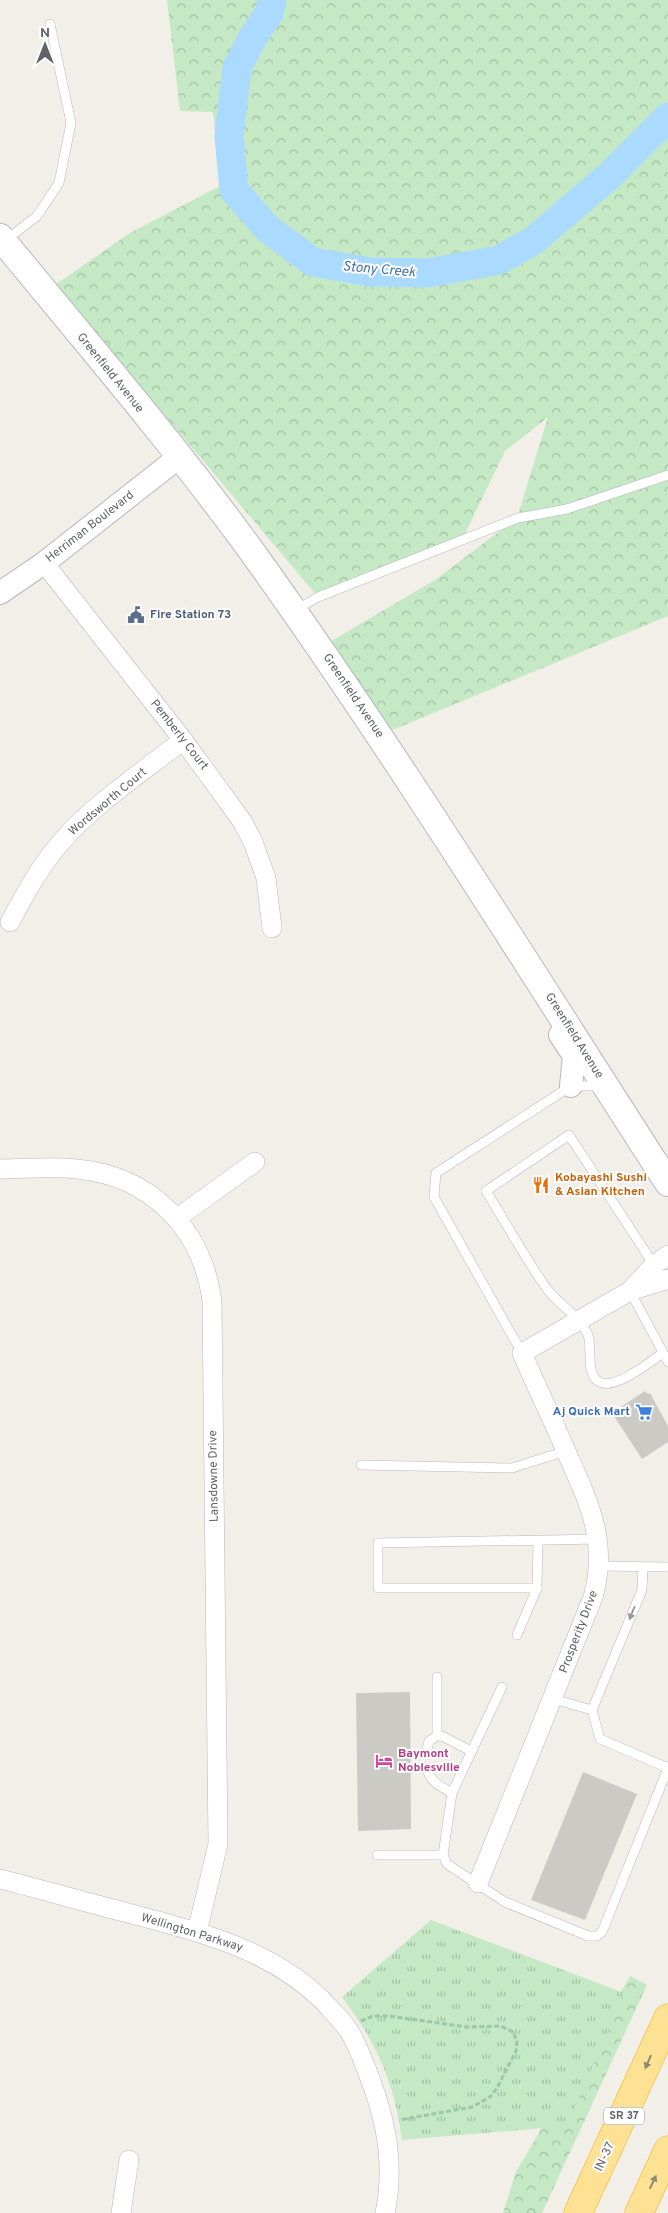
<svg xmlns="http://www.w3.org/2000/svg" width="668" height="2213" font-family="Overpass,sans-serif">
<defs>
<pattern id="forest-crowns" width="20" height="18" patternUnits="userSpaceOnUse" patternTransform="scale(1.25)"><rect width="20" height="18" fill="#c5e8c5"/><path d="M2 6a3 3 0 1 1 6 0M12 15a3 3 0 1 1 6 0" fill="none" stroke="#a3c0a4"/></pattern>
<pattern id="park-tufts" width="24" height="20" patternUnits="userSpaceOnUse" patternTransform="scale(1.25)"><rect width="24" height="20" fill="#c5e8c5"/><path d="M3 7l-1-3M5 7V3M7 7l1-3M15 17l-1-3M17 17v-4M19 17l1-3" fill="none" stroke="#a3c0a4"/></pattern>
</defs>
<rect width="100%" height="100%" fill="#f1efe8"/>
<g fill="url(#forest-crowns)">
<polygon points="167,0 668,0 668,616 390,731 328,643 435,580 517,518 548,417 505,451 462,540 318,597 55,285 130,233 220,186 213,112 180,111"/>
<polygon points="630,1976 647,1985 542,2213 503,2213 516,2172"/>
</g>
<path fill="url(#park-tufts)" d="M431 1920 624 1993 567 2126 402 2140C395 2083 376 2042 342 1997Z"/>
<g fill="none" stroke-linecap="round" stroke-linejoin="round">
<polyline stroke="#aadaff" stroke-width="29" points="272,0 269,13 253,37 237,68 229,136 234,190 268,229 313,262 370,272 428,273 499,260 533,241 610,175 668,117"/>
</g>
<g fill="#cccac5">
<polygon points="645,1391 648,1394 650,1393 668,1426 668,1442 642,1459 612,1413"/>
<polygon points="410,1692 411,1829 358,1831 356,1693"/>
<polygon points="583,1772 637,1794 585,1920 531,1900"/>
</g>
<g fill="none" stroke-linecap="round" stroke-linejoin="round">
<g stroke="#b5b8bc" stroke-width="10">
<g id="service">
<polyline points="6,240 37,216 59,183 71,123 50,24"/>
<polyline points="296,610 318,597 518,518 567,509 668,475"/>
<path d="M654 1265 569 1135 486 1191C506 1223 525 1258 547 1289 559 1305 580 1316 588 1335 593 1348 584 1378 602 1383 618 1388 649 1362 663 1353"/>
<polyline points="630,1291 668,1362"/>
<polyline points="522,1353 434,1197 436,1173 571,1086 601,1086"/>
<polyline points="361,1465 512,1468 566,1451"/>
<polyline points="538,1540 537,1588 378,1588 378,1543 598,1539"/>
<polyline points="599,1566 668,1567"/>
<polyline points="517,1635 537,1588"/>
<polyline points="437,1677 437,1736"/>
<polyline points="502,1687 452,1793 443,1855 447,1864 505,1902 588,1936 597,1936 602,1932 668,1768"/>
<polyline points="553,1699 592,1710 600,1739 668,1768"/>
<polyline points="592,1710 642,1590 643,1567"/>
<polyline points="427,1750 429,1741 437,1736 442,1736 471,1751"/>
<path d="M427 1768C430 1782 440 1786 452 1793"/>
<polyline points="377,1855 443,1855"/>
</g>
</g>
<g stroke="#b5b8bc" stroke-width="20">
<g id="minor">
<polyline points="44,563 183,740 242,821 253,842 266,878 272,928"/>
<path d="M10 922C25 894 40 866 62 841 94 804 144 771 183 740"/>
<path d="M0 1169C25 1169 51 1166 77 1169 151 1176 202 1228 212 1301L218 1844 197 1932"/>
<polyline points="177,1218 255,1162"/>
<polyline points="630,1291 654,1265 668,1255"/>
<path d="M0 1879C43 1890 85 1902 128 1913 198 1932 269 1948 322 2000 331 2010 342 2020 349 2031 360 2049 366 2068 373 2087 388 2128 394 2170 385 2213"/>
<path d="M478 1883 593 1597C609 1541 588 1501 566 1451 552 1418 536 1386 522 1353L630 1291 668 1279"/>
<polyline points="121,2213 129,2160"/>
</g>
</g>
<g stroke="#b5b8bc" stroke-width="24">
<g id="tertiary">
<polyline points="0,593 44,563 179,457"/>
<polyline points="560,1035 574,1056 571,1086"/>
</g>
</g>
<g stroke="#b6babf" stroke-width="28">
<path id="secondary" d="M0 237C87 343 178 449 258 560 403 763 533 974 668 1183"/>
</g>
<g stroke="#f9ab00" stroke-width="29">
<g id="motorway">
<polyline points="578,2213 668,2018"/>
<polyline points="639,2213 668,2150"/>
</g>
</g>
<polyline stroke="#9cc7a9" stroke-width="3" stroke-dasharray="5 2.5" stroke-linecap="butt" points="361,2021 373,2016 389,2016 467,2027 501,2026 513,2032 517,2041 516,2051 497,2088 490,2097 472,2107 399,2120"/>
<use href="#service" stroke="#fff" stroke-width="9"/>
<use href="#minor" stroke="#fff" stroke-width="19"/>
<use href="#tertiary" stroke="#fff" stroke-width="22"/>
<use href="#secondary" stroke="#fff" stroke-width="26"/>
<use href="#motorway" stroke="#fde293" stroke-width="28"/>
</g>
<defs><path id="oneway-solid" d="M-6-.8H1V-3.2L6.5 0L1 3.2V.8H-6Z" transform="scale(1.25)"/></defs>
<use fill="#979a9d" href="#oneway-solid" transform="translate(632 1613) rotate(112)"/>
<g fill="#8e8975">
<use href="#oneway-solid" transform="translate(648 2062) rotate(114)"/>
<use href="#oneway-solid" transform="translate(653 2182) rotate(-65)"/>
</g>
<defs>
<g id="civic-bare" transform="scale(1.35)"><path d="M-.6-6.5H3V-4.5H.6V-3L4-1V1h2V6H-6V1h2V-1L-.6-3ZM-1.2 2.5V6h2.4V2.5Z" fill="#5c6f8a" stroke="#fff" stroke-width="2.5" paint-order="stroke"/></g>
<g id="restaurant-bare" transform="scale(1.35)"><path d="M-5-6h1v4h1v-4h1v4h1v-4h1v5L-1.5 .5V6h-2V.5L-5-1ZM5-6V6H3V1.5H1.5Q1.5-4 5-6Z" fill="#e8710a" stroke="#fff" stroke-width="2.5" paint-order="stroke"/></g>
<g id="supermarket-bare" transform="scale(1.35)"><path d="M-6-5.5h2.5l.6 2H6L4.5 2H-2.5L-4.4-4H-6ZM-1.5 3.2a1.3 1.3 0 1 0 .1 0ZM3 3.2a1.3 1.3 0 1 0 .1 0Z" fill="#3f7fe0" stroke="#fff" stroke-width="2.5" paint-order="stroke"/></g>
<g id="hotel-bare" transform="scale(1.35)"><path d="M-6-4.5h1.5V1H6V5H4.5V3h-9V5H-6ZM-4 0a1.8 1.8 0 1 1 3.6 0ZM.5 0V-2.5h3Q6-2.5 6 0Z" fill="#d1479c" stroke="#fff" stroke-width="2.5" paint-order="stroke"/></g>
</defs>
<g fill-rule="evenodd">
<use href="#civic-bare" x="136" y="615"/>
<use href="#restaurant-bare" x="541" y="1185"/>
<use href="#supermarket-bare" x="644" y="1412"/>
<use href="#hotel-bare" x="384" y="1761"/>
</g>
<g text-anchor="middle" dominant-baseline="central" stroke-width="4" stroke-linejoin="round" paint-order="stroke">
<rect fill="#fff" stroke="#8f9295" stroke-width="1" x="604" y="2107.5" width="40" height="17" rx="4"/>
<g font-size="11" font-weight="bold" fill="#5f6368">
<text x="624" y="2116">SR 37</text>
</g>
<g font-size="12" fill="#5f6368" stroke="#fff">
<text transform="translate(110 373) rotate(51)">Greenfield Avenue</text>
<text transform="translate(90 527) rotate(-38)">Herriman Boulevard</text>
<text transform="translate(353 696) rotate(56)">Greenfield Avenue</text>
<text transform="translate(179 735) rotate(52)">Pemberly Court</text>
<text transform="translate(108 802) rotate(-40)">Wordsworth Court</text>
<text transform="translate(574 1036) rotate(58)">Greenfield Avenue</text>
<text transform="translate(214 1476) rotate(-91)">Lansdowne Drive</text>
<text transform="translate(579 1632) rotate(-69)">Prosperity Drive</text>
<text transform="translate(192 1933) rotate(17)">Wellington Parkway</text>
<text transform="translate(605 2157) rotate(-65)">IN-37</text>
</g>
<g font-size="12" font-weight="bold" fill="#4e5e75" stroke="#fff" text-anchor="start">
<text x="150" y="615">Fire Station 73</text>
</g>
<g font-size="12" font-weight="bold" fill="#c56008" stroke="#fff" text-anchor="start">
<text x="555" y="1178">Kobayashi Sushi<tspan x="555" dy="14">&amp; Asian Kitchen</tspan></text>
</g>
<g font-size="12" font-weight="bold" fill="#366cbe" stroke="#fff" text-anchor="end">
<text x="630" y="1412">Aj Quick Mart</text>
</g>
<g font-size="12" font-weight="bold" fill="#b23c85" stroke="#fff" text-anchor="start">
<text x="398" y="1754">Baymont<tspan x="398" dy="14">Noblesville</tspan></text>
</g>
<g font-size="14" font-style="italic" fill="#4174aa" stroke="#fff">
<text transform="translate(379 270) rotate(5)">Stony Creek</text>
</g>
</g>
<g transform="translate(45 45)" stroke="#ffffff" stroke-width="4" paint-order="stroke">
<path d="M0-4L9 19L0 12L-9 19Z" fill="#5f6368"/>
<text y="-8" font-size="14" font-weight="bold" text-anchor="middle" fill="#5f6368">N</text>
</g>
</svg>
